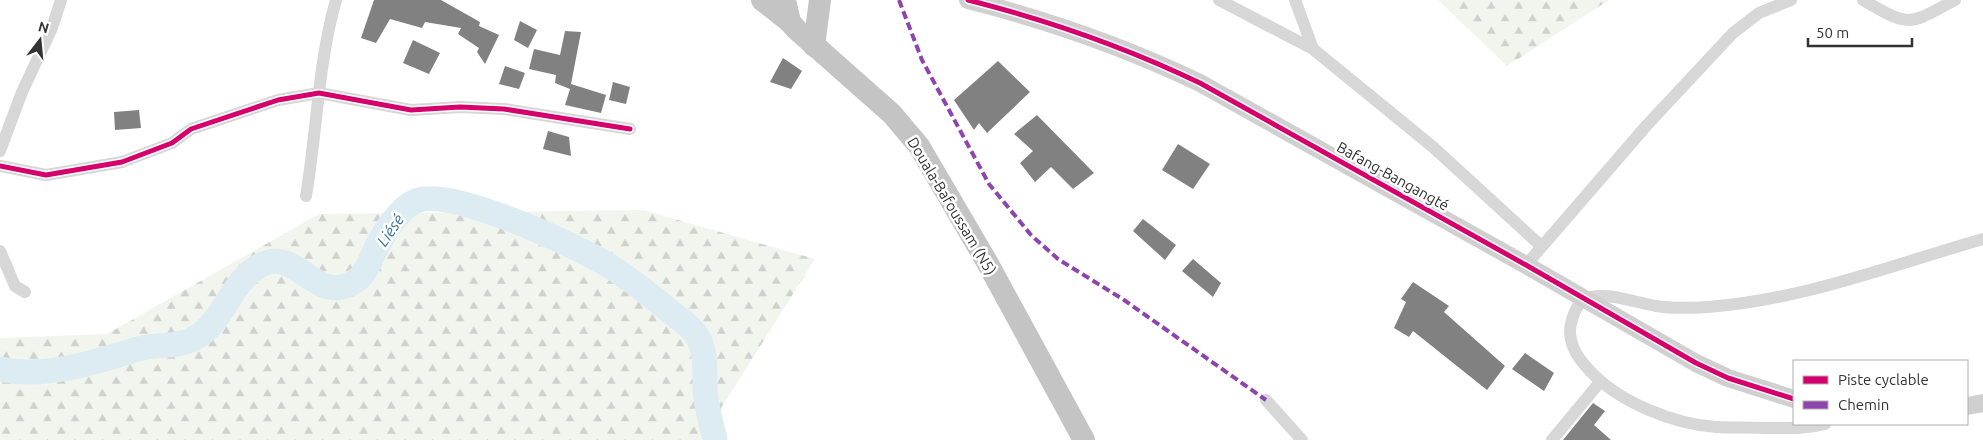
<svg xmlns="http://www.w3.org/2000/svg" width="1983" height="440" font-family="Ubuntu,sans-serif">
<defs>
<pattern id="forest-firs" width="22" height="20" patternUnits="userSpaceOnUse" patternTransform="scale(1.25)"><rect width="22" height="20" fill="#f1f5ed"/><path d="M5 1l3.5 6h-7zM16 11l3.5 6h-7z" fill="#cfd2cc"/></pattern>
</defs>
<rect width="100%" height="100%" fill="#fff"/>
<g fill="url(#forest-firs)">
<polygon points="1438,0 1609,0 1507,66"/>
<polygon points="643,210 815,259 701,440 0,440 0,338 107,334 319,214"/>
</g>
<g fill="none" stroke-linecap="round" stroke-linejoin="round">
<path stroke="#ddebf3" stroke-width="25" d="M0 369C45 379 95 362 138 349 159 343 180 349 200 335 226 316 232 280 261 265 293 248 312 294 342 287 365 281 368 265 377 246 385 231 400 208 416 201 450 186 576 246 608 265 631 279 652 297 672 313 681 320 694 329 699 339 708 359 703 379 706 399 708 413 712 426 715 440"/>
</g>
<g fill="#818181">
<polygon points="374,0 441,0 480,22 479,26 499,35 485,64 477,52 479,48 458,34 461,28 425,22 422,28 390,19 376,43 361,38"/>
<polygon points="520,21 537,30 528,48 514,40"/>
<polygon points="565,31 581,32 571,84 606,95 601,113 565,105 570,89 555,83 556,75 529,69 534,49 560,55"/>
<polygon points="413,40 440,53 429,74 403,63"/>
<polygon points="783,58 802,71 791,89 770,82"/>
<polygon points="998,61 1030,92 987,133 979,123 974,130 954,100"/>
<polygon points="505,66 525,73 519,89 499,84"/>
<polygon points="613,82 630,87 626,104 609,100"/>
<polygon points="139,110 141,128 115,130 114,112"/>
<polygon points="1037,115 1094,173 1073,189 1051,167 1035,182 1020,163 1033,151 1014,134"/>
<polygon points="548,131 569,137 571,156 543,149"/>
<polygon points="1178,144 1210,164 1193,189 1162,170"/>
<polygon points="1143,219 1176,245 1165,260 1133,231"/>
<polygon points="1193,259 1221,283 1213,297 1182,271"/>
<polygon points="1413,282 1449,306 1444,312 1505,366 1487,390 1413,331 1409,337 1394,328 1406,302 1401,299"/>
<polygon points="1525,353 1554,373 1544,391 1512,369"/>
<polygon points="1593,403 1605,411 1594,425 1611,440 1563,440"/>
</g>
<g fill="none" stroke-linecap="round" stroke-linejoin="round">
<g stroke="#d7d7d7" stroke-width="12">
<polyline points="1219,0 1313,49"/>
<polyline points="1295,0 1313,49 1433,147 1540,245"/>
<path d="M1863 0C1911 28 1908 25 1955 0"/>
<polyline points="0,151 22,92 52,28 61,0"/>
<polyline points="0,166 46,175 122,162 172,143 191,129 278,100 319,93 411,110 460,107 504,109 630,129"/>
<path d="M306 196C317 131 318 63 336 0"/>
<polyline points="0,251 15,286 25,292"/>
<polyline points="1526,265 1647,125 1733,33 1759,13 1791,0"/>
<polyline points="1266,400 1302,440"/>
<path d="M1825 424C1806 429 1784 428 1765 428 1748 427 1732 428 1716 427 1673 424 1619 402 1590 371 1579 359 1571 349 1570 332 1570 323 1576 303 1585 299 1602 290 1638 303 1656 306 1672 309 1691 308 1708 307 1803 300 1892 265 1983 239"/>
<polyline points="1552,440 1600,382"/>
</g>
<g stroke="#d0d0d0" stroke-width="18">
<path d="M968 0C1051 21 1123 46 1200 83L1526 265 1696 363 1728 378 1794 399"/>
<polyline points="1967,406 1983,403"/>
</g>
<g stroke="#c4c4c4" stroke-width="22">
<polyline points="762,0 790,22"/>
<polyline points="785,0 790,22 796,29 892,114 919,146 987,262 1084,440"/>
<polyline points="814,46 820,0"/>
</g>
<polyline stroke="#8e44ad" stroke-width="4" stroke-dasharray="8 4" stroke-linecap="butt" points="899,0 922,60 989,184 1031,235 1058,259 1124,300 1266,400"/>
<g stroke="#fff" stroke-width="8">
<g id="cycleway">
<path d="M968 0C1051 21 1123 46 1200 83L1526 265 1696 363 1728 378 1794 399"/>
<polyline points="0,166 46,175 122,162 172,143 191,129 278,100 319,93 411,110 460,107 504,109 630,129"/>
</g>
</g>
<use href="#cycleway" stroke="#d6006c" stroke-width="5"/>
</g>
<g text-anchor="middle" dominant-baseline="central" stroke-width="5" stroke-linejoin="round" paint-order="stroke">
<g font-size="15" fill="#333" stroke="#fff">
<text transform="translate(1393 176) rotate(29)">Bafang-Bangangté</text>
<text transform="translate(952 206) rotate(59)">Douala-Bafoussam (N5)</text>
</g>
<g font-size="16" font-style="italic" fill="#3f7597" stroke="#fff">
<text transform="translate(390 230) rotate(-56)">Liésé</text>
</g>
</g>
<rect x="1793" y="360" width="175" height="65" fill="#ffffff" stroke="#adadad"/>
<rect x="1803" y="376" width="25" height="8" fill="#d6006c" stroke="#adadad"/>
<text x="1838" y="385" font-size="15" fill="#333333">Piste cyclable</text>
<rect x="1803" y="401" width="25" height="8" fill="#8e44ad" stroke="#adadad"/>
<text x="1838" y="410" font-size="15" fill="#333333">Chemin</text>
<g transform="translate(40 40) rotate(16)" stroke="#ffffff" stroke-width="4" paint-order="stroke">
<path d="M0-4L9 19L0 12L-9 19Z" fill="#333333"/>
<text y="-8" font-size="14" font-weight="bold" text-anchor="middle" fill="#333333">N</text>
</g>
<path d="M1808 38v8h104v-8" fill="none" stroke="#333333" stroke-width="2.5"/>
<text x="1816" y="38" font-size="15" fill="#333333" stroke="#ffffff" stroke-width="4" paint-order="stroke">50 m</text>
</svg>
